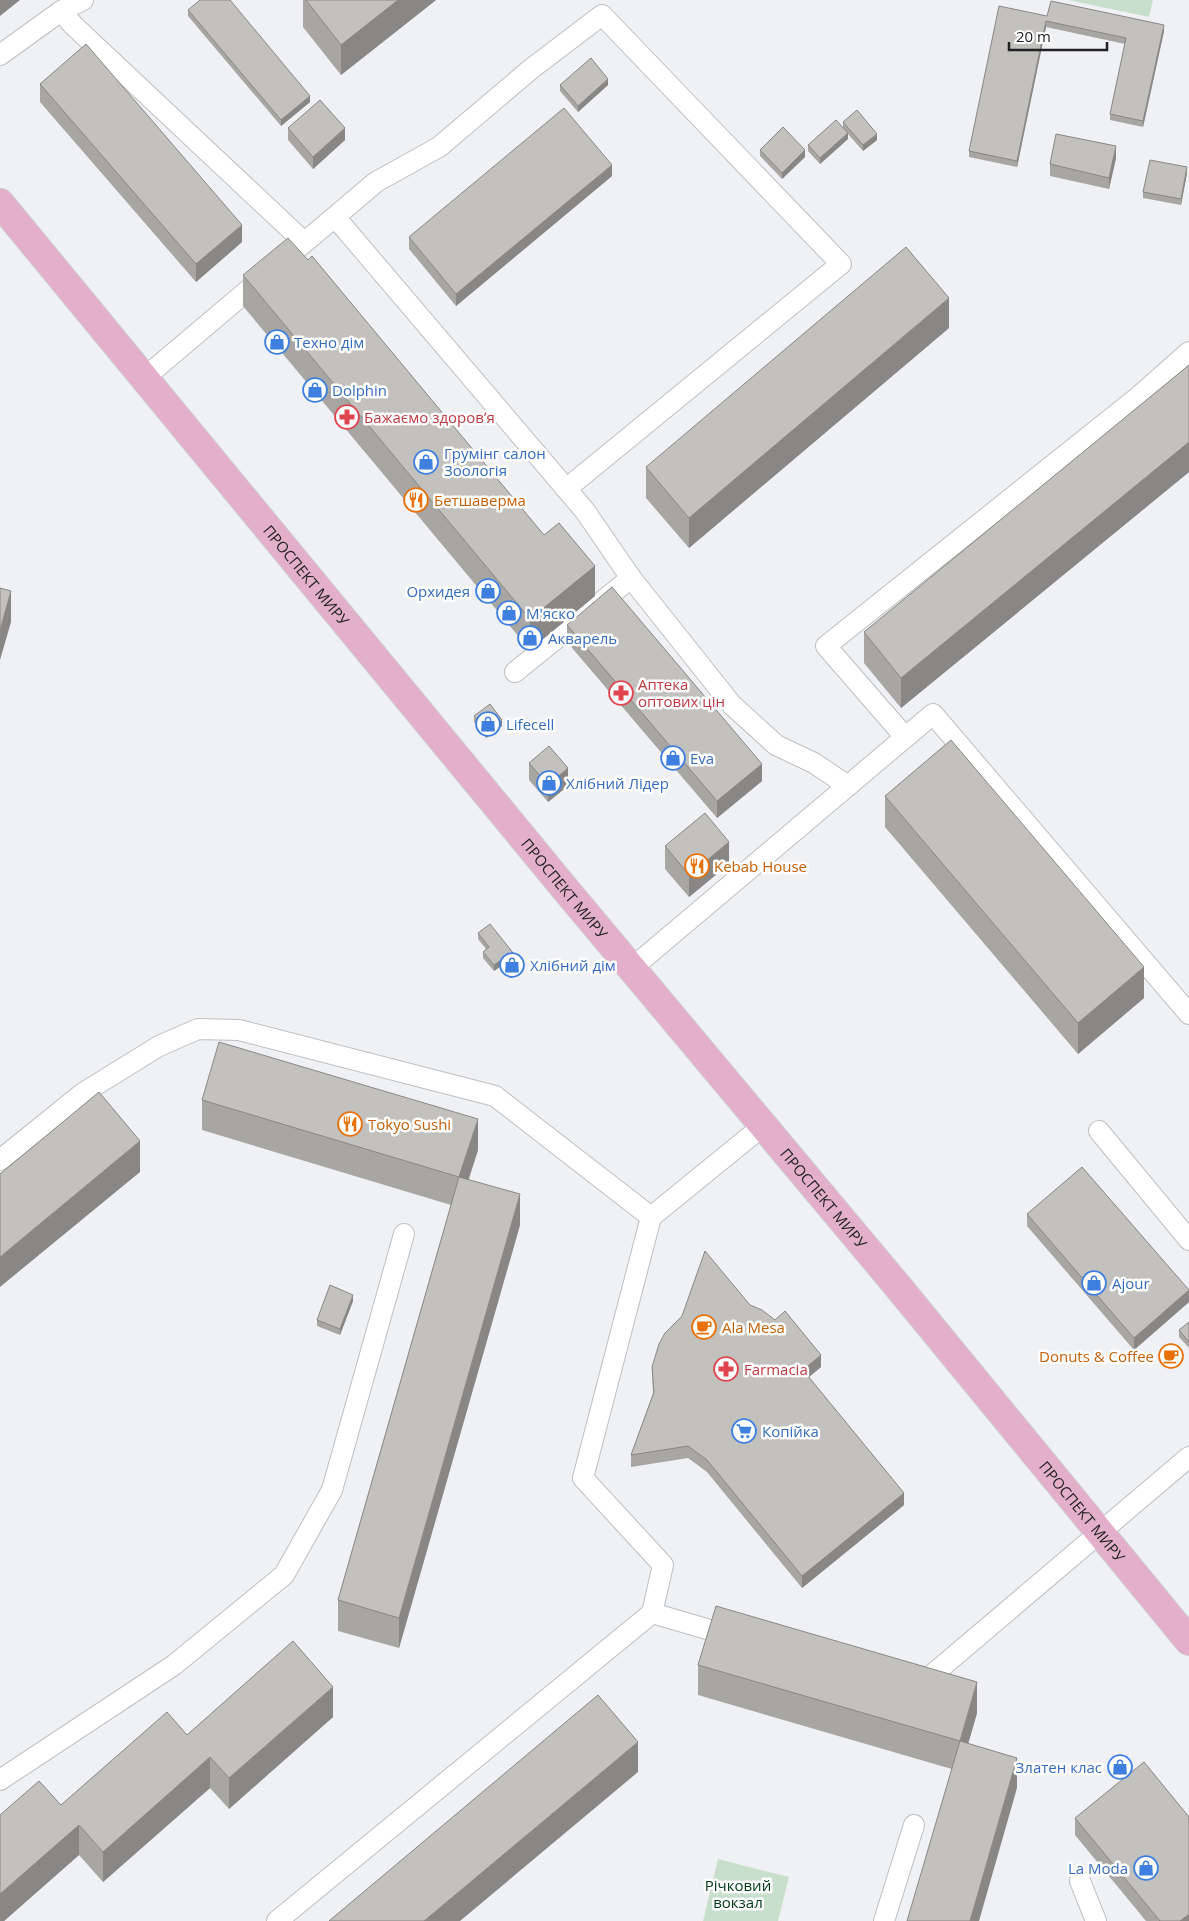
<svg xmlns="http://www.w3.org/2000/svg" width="1189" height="1921" font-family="'Open Sans',sans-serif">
<rect width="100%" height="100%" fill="#f0f1f4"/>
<g fill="#c9dfcd">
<polygon points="1068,0 1153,0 1149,17"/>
<polygon points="718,1859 789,1877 778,1921 703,1921"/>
</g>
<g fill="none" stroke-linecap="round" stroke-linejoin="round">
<g stroke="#bebfc1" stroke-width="22">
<g id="service">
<polyline points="61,11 73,25 304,242"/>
<polyline points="0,55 61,11 83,0"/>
<polyline points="335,217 585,511 631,578 732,705 776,745 814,763 848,786"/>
<polyline points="143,379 376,182 439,147 531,69 602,15 841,264 566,489"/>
<polyline points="515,672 631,578"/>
<polyline points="905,737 826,646 1138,397 1189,352"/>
<polyline points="632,968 933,714 1189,1014"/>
<polyline points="1099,1131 1189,1240"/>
<polyline points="0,1160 83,1093 159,1046 198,1029 239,1030 495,1096 651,1217 764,1125"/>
<polyline points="652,1613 734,1637"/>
<polyline points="917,1685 919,1686 1189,1457"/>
<polyline points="0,1780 174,1665 284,1575 332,1490 404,1234"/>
<polyline points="1080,1881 1096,1921"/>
<polyline points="277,1921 652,1613 663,1565 583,1478 651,1217"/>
<polyline points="884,1921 914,1825"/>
</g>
</g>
<g stroke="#cececf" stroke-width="30">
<g id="primary">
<path id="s1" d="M0 203 566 890 895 1283 1189 1641"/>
</g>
</g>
<use href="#service" stroke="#fff" stroke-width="20"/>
<use href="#primary" stroke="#e4afca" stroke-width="28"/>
</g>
<g fill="#a8a6a3">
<polygon points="303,0 436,0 341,75 303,27"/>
<polygon points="188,10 310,102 281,126 188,16"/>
<polygon points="1047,16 1164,31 1143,127 1110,120 1110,114 1125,44 1046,27 1017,167 969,157 969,151"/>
<polygon points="40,84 242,242 196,282 40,102"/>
<polygon points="560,85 608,85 578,112 560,91"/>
<polygon points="843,122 877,140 863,151 848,134 848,139 820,164 808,151 808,145 843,127"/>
<polygon points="288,128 345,140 313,169 288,140"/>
<polygon points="760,150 805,157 782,179 760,156"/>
<polygon points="1116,158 1109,189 1050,176 1050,164"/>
<polygon points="1187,173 1181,205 1143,198 1143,192"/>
<polygon points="612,176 456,306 409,249 409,237"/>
<polygon points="243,275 595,596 530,650 243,306"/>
<polygon points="949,328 689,548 646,498 646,467"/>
<polygon points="1189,365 1189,472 901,708 864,663 864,632"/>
<polygon points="567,625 762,781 717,818 567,642"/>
<polygon points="474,716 502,726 486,738 474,722"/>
<polygon points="529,763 568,786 548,802 529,780"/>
<polygon points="885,796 1144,998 1078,1054 885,827"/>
<polygon points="665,846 729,864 689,897 665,869"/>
<polygon points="478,933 522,970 511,978 501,966 494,971 483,958 483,952 486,949 478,939"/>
<polygon points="202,1100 478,1150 469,1179 520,1225 399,1648 338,1631 338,1600 451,1205 202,1130"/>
<polygon points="1027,1214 1189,1302 1134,1350 1027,1226"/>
<polygon points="353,1301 340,1335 317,1326 317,1320"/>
<polygon points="750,1305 821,1367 809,1377 904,1505 802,1588 707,1472 688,1458 631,1467 631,1455 653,1394 652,1367"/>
<polygon points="1189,1322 1189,1348 1179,1337 1179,1330"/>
<polygon points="698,1665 977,1713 968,1744 1017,1788 698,1695"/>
<polygon points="333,1717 229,1809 210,1788 103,1882 79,1855 4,1921 0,1921 61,1805 187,1735"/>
<polygon points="1075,1818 1189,1921 1146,1921 1075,1835"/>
</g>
<g fill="#888785">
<polygon points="0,0 20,0 0,16"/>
<polygon points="398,0 436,0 341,75 341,45"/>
<polygon points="1046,21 1046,27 1017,167 1017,161"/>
<polygon points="1164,25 1164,31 1143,127 1143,121"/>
<polygon points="608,79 608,85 578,112 578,106"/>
<polygon points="310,96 310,102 281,126 281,120"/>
<polygon points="345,128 345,140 313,169 313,157"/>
<polygon points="848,133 848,139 820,164 820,158"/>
<polygon points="877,134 877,140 863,151 863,145"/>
<polygon points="1116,146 1116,158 1109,189 1109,178"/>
<polygon points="805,150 805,157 782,179 782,173"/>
<polygon points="612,165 612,176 456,306 456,294"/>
<polygon points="1187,167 1187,173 1181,205 1181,199"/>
<polygon points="242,225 242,242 196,282 196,264"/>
<polygon points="949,298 949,328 689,548 689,518"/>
<polygon points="1189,442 1189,472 901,708 901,678"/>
<polygon points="595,566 595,596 530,650 530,619"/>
<polygon points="11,591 11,622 0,660 0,630"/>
<polygon points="502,720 502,726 486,738 486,732"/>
<polygon points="762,764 762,781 717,818 717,801"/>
<polygon points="568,768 568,786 548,802 548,785"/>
<polygon points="729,842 729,864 689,897 689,875"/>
<polygon points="501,960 501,966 494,971 494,965"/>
<polygon points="522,964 522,970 511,978 511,972"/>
<polygon points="1144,967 1144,998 1078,1054 1078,1023"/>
<polygon points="478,1119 478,1150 459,1207 459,1177"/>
<polygon points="140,1141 140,1172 0,1287 0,1257"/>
<polygon points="520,1194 520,1225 399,1648 399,1618"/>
<polygon points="1189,1290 1189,1302 1134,1350 1134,1338"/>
<polygon points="353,1295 353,1301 340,1335 340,1329"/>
<polygon points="821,1355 821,1367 803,1382 803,1370"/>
<polygon points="904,1493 904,1505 802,1588 802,1576"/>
<polygon points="977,1682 977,1713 960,1772 960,1741"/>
<polygon points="333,1687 333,1717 229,1809 229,1778"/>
<polygon points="638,1742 638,1772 460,1921 424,1921"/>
<polygon points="210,1757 210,1788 103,1882 103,1852"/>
<polygon points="1017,1758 1017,1788 979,1921 970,1921"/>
<polygon points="79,1825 79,1855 4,1921 0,1921 0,1894"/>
<polygon points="1189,1914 1189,1921 1180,1921"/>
</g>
<g fill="#c3c1be" stroke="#888785">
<polygon points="200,0 230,0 310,96 281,120 188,10"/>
<polygon points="306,0 398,0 341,45"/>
<polygon points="1051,1 1164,25 1143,121 1110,114 1126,38 1046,21 1017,161 969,151 999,6 1047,16"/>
<polygon points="86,44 242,225 196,264 40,84"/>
<polygon points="591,58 608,79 578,106 560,85"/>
<polygon points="320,100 345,128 313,157 288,128"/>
<polygon points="564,108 612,165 456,294 409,237"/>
<polygon points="857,110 877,134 863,145 843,122"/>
<polygon points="836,120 848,133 820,158 808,145"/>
<polygon points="783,127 805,150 782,173 760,150"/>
<polygon points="1056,134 1116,146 1109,178 1050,164"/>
<polygon points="1150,160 1187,167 1181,199 1143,192"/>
<polygon points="288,238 308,260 312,256 544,535 559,523 595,566 530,619 243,275"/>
<polygon points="906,247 949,298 689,518 646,467"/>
<polygon points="1189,365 1189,442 901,678 864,632"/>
<polygon points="612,587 762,764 717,801 567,625"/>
<polygon points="0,588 11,591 0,630"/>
<polygon points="490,704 502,720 486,732 474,716"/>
<polygon points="951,740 1144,967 1078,1023 885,796"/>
<polygon points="549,746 568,768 548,785 529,763"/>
<polygon points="705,813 729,842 689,875 665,846"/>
<polygon points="490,924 522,964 511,972 501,960 494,965 483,952 489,947 478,933"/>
<polygon points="219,1042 478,1119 459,1177 202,1100"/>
<polygon points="99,1092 140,1141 0,1257 0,1174"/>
<polygon points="1082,1167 1189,1290 1134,1338 1027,1214"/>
<polygon points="459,1177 520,1194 399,1618 338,1600"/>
<polygon points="705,1251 750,1305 762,1310 775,1320 785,1311 821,1355 803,1370 904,1493 802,1576 707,1460 688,1446 631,1455 654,1392 652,1367 659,1344 665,1333 682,1316"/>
<polygon points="330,1285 353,1295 340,1329 317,1320"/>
<polygon points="1189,1322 1189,1342 1179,1330"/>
<polygon points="716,1606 977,1682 960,1741 1017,1758 970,1921 907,1921 960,1741 698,1665"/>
<polygon points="293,1641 333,1687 229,1778 210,1757 103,1852 79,1825 0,1894 0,1815 39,1781 61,1805 167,1712 187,1735"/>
<polygon points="598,1695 638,1742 424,1921 329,1921"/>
<polygon points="1144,1762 1189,1817 1189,1914 1180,1921 1160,1921 1075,1818"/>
</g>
<defs>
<g id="shop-ring" transform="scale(1.25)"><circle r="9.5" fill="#fefeff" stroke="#3f7fe0" stroke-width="1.5"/><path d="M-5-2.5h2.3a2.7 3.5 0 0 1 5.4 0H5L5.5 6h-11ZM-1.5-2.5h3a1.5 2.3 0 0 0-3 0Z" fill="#3f7fe0"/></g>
<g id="pharmacy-ring" transform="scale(1.25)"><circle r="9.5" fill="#fefeff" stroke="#e0444e" stroke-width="1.5"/><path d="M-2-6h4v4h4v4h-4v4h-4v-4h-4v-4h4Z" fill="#e0444e"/></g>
<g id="restaurant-ring" transform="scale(1.25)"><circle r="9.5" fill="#fefeff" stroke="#e8710a" stroke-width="1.5"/><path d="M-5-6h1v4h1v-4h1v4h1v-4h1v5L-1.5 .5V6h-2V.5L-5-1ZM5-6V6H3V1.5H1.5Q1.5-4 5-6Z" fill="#e8710a"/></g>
<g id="cafe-ring" transform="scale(1.25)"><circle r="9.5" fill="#fefeff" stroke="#e8710a" stroke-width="1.5"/><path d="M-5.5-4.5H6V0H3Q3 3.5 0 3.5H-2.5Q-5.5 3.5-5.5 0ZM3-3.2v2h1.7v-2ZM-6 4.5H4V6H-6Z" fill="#e8710a"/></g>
<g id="supermarket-ring" transform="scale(1.25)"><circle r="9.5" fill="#fefeff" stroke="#3f7fe0" stroke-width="1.5"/><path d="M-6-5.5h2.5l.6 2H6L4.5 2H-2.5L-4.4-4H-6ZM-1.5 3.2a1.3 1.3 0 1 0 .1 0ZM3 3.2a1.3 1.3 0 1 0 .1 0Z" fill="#3f7fe0"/></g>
</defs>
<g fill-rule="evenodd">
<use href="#shop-ring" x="277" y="342"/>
<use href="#shop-ring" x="315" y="390"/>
<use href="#pharmacy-ring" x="347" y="417"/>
<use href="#shop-ring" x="426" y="462"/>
<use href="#restaurant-ring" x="416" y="500"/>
<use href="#shop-ring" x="488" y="591"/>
<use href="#shop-ring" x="509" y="613"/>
<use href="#shop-ring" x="530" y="638"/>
<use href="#pharmacy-ring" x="621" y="693"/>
<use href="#shop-ring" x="488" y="724"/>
<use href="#shop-ring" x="673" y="758"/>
<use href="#shop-ring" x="549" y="783"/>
<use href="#restaurant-ring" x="697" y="866"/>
<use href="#shop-ring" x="512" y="965"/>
<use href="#restaurant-ring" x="350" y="1124"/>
<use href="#shop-ring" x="1094" y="1283"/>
<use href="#cafe-ring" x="704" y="1327"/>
<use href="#cafe-ring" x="1171" y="1356"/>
<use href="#pharmacy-ring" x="726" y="1369"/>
<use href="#supermarket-ring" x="744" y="1431"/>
<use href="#shop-ring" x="1120" y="1767"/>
<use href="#shop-ring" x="1146" y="1868"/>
</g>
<g text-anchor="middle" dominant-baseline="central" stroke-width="5" stroke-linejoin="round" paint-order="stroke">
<g font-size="15" fill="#366cbe" stroke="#fefeff" text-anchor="start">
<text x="294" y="342">Техно дім</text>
<text x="332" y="390">Dolphin</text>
<text x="444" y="453">Грумінг салон<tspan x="444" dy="17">Зоологія</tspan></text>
<text x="470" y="591" text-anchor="end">Орхидея</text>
<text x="526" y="613">М'яско</text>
<text x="548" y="638">Акварель</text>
<text x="506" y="724">Lifecell</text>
<text x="690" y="758">Eva</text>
<text x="566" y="783">Хлібний Лідер</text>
<text x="530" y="965">Хлібний дім</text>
<text x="1112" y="1283">Ajour</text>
<text x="762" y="1431">Копійка</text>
<text x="1102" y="1767" text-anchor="end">Златен клас</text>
<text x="1128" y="1868" text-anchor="end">La Moda</text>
</g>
<g font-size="15" fill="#be3a42" stroke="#fefeff" text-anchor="start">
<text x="364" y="417">Бажаємо здоровʼя</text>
<text x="638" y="684">Аптека<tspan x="638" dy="17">оптових цін</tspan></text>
<text x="744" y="1369">Farmacia</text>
</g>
<g font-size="15" fill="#c56008" stroke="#fefeff" text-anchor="start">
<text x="434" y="500">Бетшаверма</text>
<text x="714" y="866">Kebab House</text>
<text x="368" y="1124">Tokyo Sushi</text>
<text x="722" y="1327">Ala Mesa</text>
<text x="1154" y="1356" text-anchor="end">Donuts &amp; Coffee</text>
</g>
<g font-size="15" fill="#212223" stroke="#fefeff">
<text stroke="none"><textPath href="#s1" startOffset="482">ПРОСПЕКТ МИРУ</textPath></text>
<text stroke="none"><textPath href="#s1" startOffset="888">ПРОСПЕКТ МИРУ</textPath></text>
<text stroke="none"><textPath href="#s1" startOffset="1292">ПРОСПЕКТ МИРУ</textPath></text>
<text stroke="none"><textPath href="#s1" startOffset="1698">ПРОСПЕКТ МИРУ</textPath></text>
</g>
<g font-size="15" fill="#003915" stroke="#fefeff">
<text x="738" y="1885">Річковий<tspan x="738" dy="17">вокзал</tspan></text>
</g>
</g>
<path d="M1009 42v8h98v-8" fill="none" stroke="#212223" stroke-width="2.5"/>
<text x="1016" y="42" font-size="15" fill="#212223" stroke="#fefeff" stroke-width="4" paint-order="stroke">20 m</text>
</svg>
